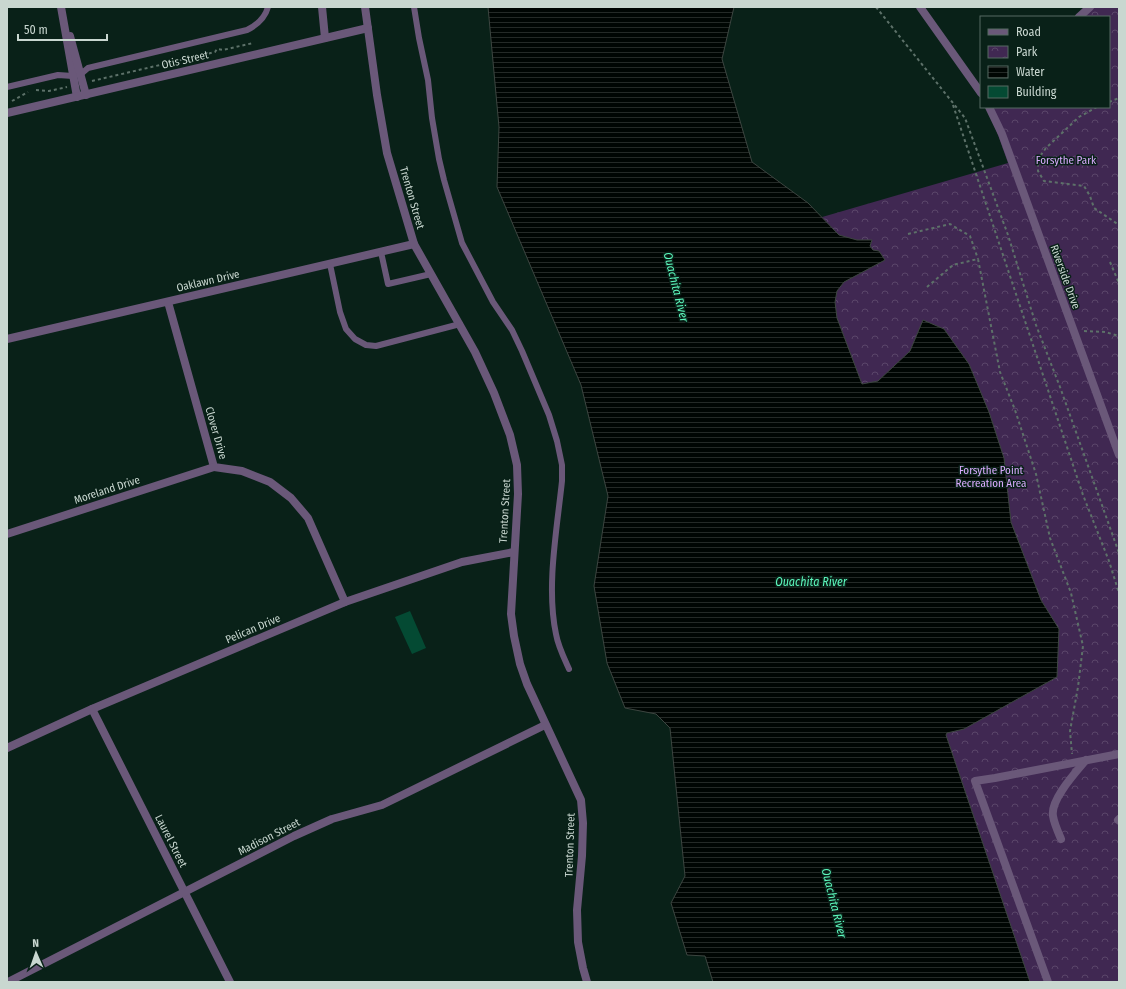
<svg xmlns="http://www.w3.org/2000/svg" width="1126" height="989" font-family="'Fira Sans Condensed',sans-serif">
<defs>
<pattern id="park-crowns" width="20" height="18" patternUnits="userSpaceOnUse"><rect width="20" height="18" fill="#402852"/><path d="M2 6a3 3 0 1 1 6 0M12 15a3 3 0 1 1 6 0" fill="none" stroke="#5a466a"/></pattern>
<pattern id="water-rules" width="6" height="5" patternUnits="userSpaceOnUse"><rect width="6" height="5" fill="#000603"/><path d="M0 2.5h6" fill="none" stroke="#242a27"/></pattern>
</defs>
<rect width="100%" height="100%" fill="#092118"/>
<polygon fill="url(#park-crowns)" points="1090,7 1119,7 1119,982 1028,982 902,622 781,229 1008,163 988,107 1109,107 1109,17 1079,17"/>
<polygon fill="url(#water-rules)" stroke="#3c4540" points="488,7 734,7 722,59 752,162 808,203 839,235 857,240 872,240 870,246 873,250 879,251 885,260 844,282 837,291 835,302 837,318 862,384 878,381 910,351 923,320 944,329 969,364 989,412 1004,458 1011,522 1041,600 1059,629 1057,677 964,729 947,733 946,735 1030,982 713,982 705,956 687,955 671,903 685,876 670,728 656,714 625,708 607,663 594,586 608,496 581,385 497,187 499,127"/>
<polygon fill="#044a33" points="410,611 426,648 412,654 395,617"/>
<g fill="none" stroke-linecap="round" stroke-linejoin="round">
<g stroke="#5d7169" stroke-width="2" stroke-dasharray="3 3" stroke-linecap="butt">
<polyline points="876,7 965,118 1008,235 1036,325 1060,387 1119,553"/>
<polyline points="92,81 215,52 217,49 223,50 253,43"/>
<polyline points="36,90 49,91 67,87"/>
<polyline points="12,101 28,92"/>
<polyline points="1109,102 1119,98"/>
<polyline points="953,105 1083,495 1109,561 1119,593"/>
<polyline points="1097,107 1079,117 1046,148 1038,159 1038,171 1044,181 1084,186 1090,196 1094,208 1119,225"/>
<polyline points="908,234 950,224 970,236 978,259"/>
<polyline points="1110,262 1119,283"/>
<polyline points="927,287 953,265 978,259 1000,372 1015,410 1036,474 1050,538 1071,593 1083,646 1078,687 1070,731 1072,754"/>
<polyline points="1084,331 1105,332 1119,336"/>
</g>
<g stroke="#6a5879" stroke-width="6">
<path d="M414 7 419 38 428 80 432 118 439 159 444 180 462 243 493 302 512 330 522 351 549 415 557 441 562 465V481C557 529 546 587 556 634 558 646 564 658 569 669"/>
<path d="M81 74 88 68 247 30C257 25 265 18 268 7"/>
<polyline points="7,87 58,75 73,76"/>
<polyline points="381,252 388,284 431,274"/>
<polyline points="330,264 340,312 346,329 355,339 366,345 376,346 460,324"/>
</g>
<g stroke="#6a5879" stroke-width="8">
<polyline points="61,7 77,97"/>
<polyline points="322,7 325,38"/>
<polyline points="920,7 981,93"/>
<polyline points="1079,17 1090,7"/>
<polyline points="70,36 86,95"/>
<polyline points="989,107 1002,134 1119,455"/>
<polyline points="7,113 368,28"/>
<polyline points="168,302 214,467 242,471 270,482 291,498 308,518 345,602"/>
<polyline points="7,339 414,244"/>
<polyline points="7,534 214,467"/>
<polyline points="92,709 230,982"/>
<polyline points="7,748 92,709 345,602 462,562 514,552"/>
<polyline points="1118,820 1119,819"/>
<path d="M1061 839C1058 832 1054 823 1053 816 1050 800 1076 772 1086 760"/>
<polyline points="8,982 294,836 332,819 382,805 545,725"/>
<polyline points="1048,982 975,781 995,778 1119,754"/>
</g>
<polyline stroke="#6a5879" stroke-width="8" points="365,7 377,95 387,153 414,244 475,352 494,393 510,435 517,465 518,494 511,614 514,636 520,664 527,684 581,800 583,823 582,856 577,910 578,942 583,968 587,982"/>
</g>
<g text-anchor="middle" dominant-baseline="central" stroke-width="3" stroke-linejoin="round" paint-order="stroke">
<g font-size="11" fill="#c9d7d0" stroke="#092118">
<text transform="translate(185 60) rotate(-13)">Otis Street</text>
<text transform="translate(412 198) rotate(74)">Trenton Street</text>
<text transform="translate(1065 277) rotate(70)">Riverside Drive</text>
<text transform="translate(208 281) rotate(-13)">Oaklawn Drive</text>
<text transform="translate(216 433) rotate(74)">Clover Drive</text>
<text transform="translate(107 490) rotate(-18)">Moreland Drive</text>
<text transform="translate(505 511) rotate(-87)">Trenton Street</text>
<text transform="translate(253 629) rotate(-23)">Pelican Drive</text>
<text transform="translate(269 837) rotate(-27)">Madison Street</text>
<text transform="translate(171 841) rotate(63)">Laurel Street</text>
<text transform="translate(570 845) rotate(-88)">Trenton Street</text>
</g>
<g font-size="11" fill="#daabfe" stroke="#092118">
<text x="1066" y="160">Forsythe Park</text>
<text x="991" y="470">Forsythe Point<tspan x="991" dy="13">Recreation Area</tspan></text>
</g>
<g font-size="12" font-style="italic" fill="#5df7bc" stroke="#092118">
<text transform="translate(676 287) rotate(76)">Ouachita River</text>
<text x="811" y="582">Ouachita River</text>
<text transform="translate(834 903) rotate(76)">Ouachita River</text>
</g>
</g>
<rect width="1126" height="989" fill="none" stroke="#c9d7d0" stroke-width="16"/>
<rect x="980" y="16" width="130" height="92" fill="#092118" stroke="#566a62"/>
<rect x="988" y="29" width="20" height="6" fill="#6a5879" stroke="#566a62"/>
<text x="1016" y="36" font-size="12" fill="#c9d7d0">Road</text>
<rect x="988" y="46" width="20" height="12" fill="url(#park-crowns)" stroke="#566a62"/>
<text x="1016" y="56" font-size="12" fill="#c9d7d0">Park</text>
<rect x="988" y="66" width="20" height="12" fill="url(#water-rules)" stroke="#566a62"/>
<text x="1016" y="76" font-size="12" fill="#c9d7d0">Water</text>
<rect x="988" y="86" width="20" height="12" fill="#044a33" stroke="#566a62"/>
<text x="1016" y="96" font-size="12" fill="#c9d7d0">Building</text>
<g transform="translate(36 953) rotate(358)" stroke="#092118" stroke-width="3" paint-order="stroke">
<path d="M0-3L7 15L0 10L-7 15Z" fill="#c9d7d0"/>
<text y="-6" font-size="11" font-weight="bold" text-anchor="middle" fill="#c9d7d0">N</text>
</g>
<path d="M18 34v6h89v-6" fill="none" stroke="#c9d7d0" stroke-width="2"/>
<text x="24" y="34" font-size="12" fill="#c9d7d0" stroke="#092118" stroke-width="3" paint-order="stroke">50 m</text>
</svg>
